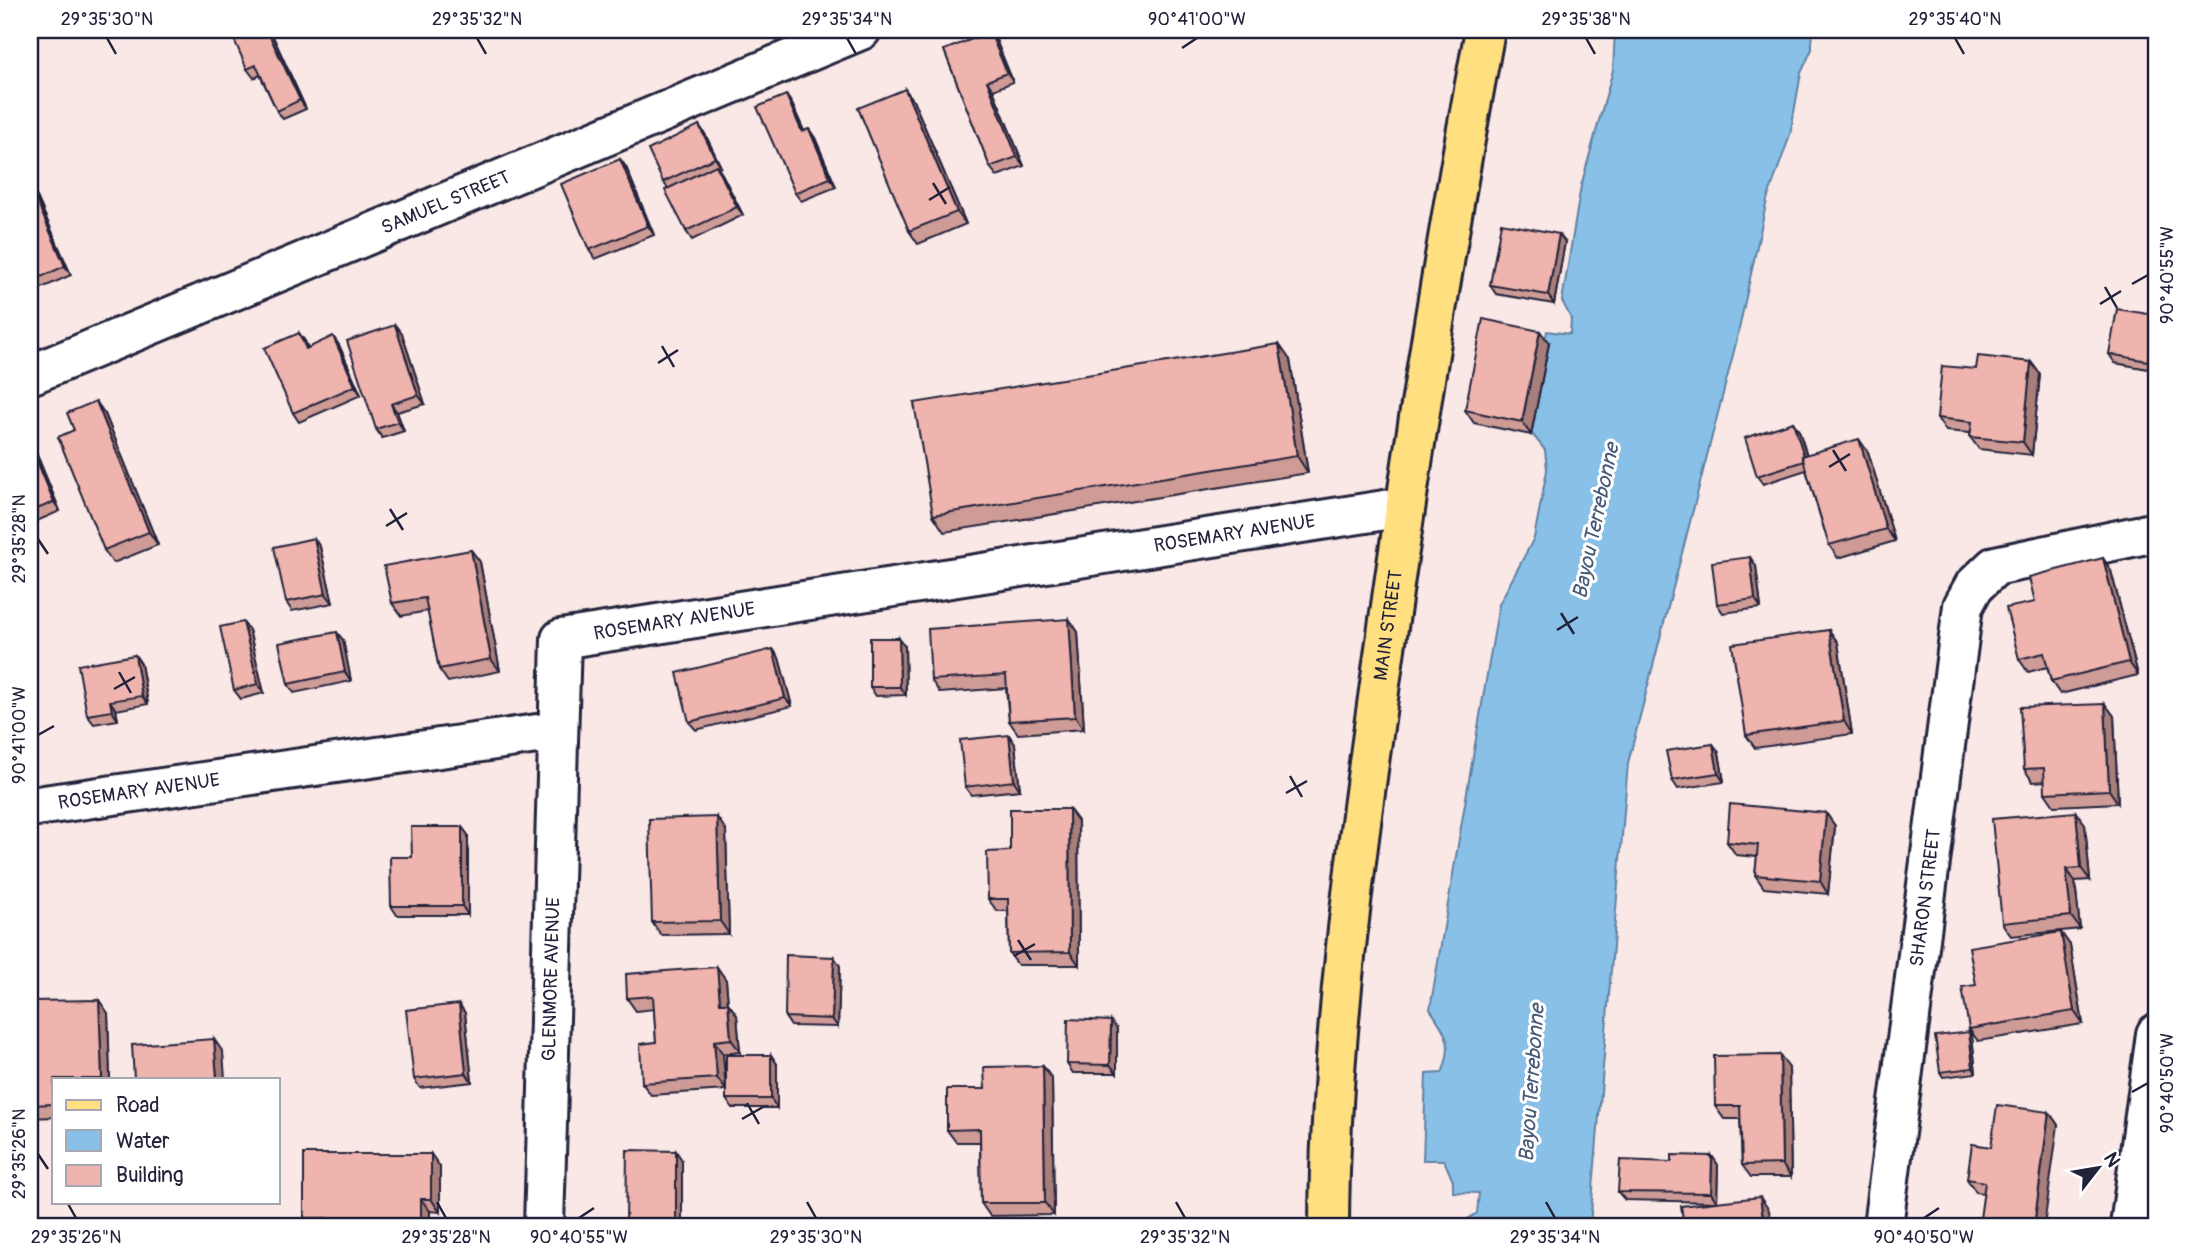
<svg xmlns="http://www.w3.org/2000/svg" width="2186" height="1256" font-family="Pangolin,sans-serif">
<rect width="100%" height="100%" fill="#fae8e7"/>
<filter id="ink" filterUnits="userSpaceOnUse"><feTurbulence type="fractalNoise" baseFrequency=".0143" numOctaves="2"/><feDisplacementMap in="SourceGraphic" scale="14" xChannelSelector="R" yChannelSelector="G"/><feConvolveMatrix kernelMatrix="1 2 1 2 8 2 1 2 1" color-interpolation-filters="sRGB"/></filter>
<g filter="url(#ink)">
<path fill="#89c0e7" stroke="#6081a2" stroke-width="2" d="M1615 30H1812V49L1801 73 1790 135 1767 200 1736 343 1628 763 1590 1226H1457L1477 1213 1479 1193 1453 1192V1181L1444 1160H1423L1426 1074 1442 1073C1454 1043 1447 1035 1430 1009L1499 604 1534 538 1547 470 1545 450 1528 429 1547 331 1570 334 1571 318 1562 301 1581 186 1613 70Z"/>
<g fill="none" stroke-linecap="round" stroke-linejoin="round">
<g stroke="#22223b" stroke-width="44">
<g id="minor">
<path id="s1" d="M30 375 861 30"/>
<path id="s2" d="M30 807 558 731"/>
<path id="s3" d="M544 1226 561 639 1404 507"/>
<path id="s4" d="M1883 1226 1963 606 1974 586 1995 566 2156 532"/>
<polyline points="2130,1226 2156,1034"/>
</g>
</g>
<g stroke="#22223b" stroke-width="44">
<g id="major">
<path id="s5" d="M1329 1226C1330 1042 1355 859 1381 677 1411 460 1445 244 1485 30"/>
</g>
</g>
<use href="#minor" stroke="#fff" stroke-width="38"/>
<use href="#major" stroke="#ffdf80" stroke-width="38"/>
</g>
<g fill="#ce9b96" stroke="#22223b" stroke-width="2">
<polygon points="270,30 306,109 283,119 277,111 260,75 254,78 247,69"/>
<polygon points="996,40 1013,82 993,90 1024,166 997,176 990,167 944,50"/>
<polygon points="905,89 914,102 966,224 918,244 909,231"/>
<polygon points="786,95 792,104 804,131 809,129 815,138 836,187 801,201 795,193"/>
<polygon points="699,125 705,134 721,167 718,168 722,174 743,215 692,240 686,231 668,188 663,182"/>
<polygon points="620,159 626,167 654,235 595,259 589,250"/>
<polygon points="30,189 37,197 71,275 33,292 30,288"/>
<polygon points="1565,242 1554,304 1496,294 1490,285"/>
<polygon points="2155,315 2154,370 2115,363 2109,354"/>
<polygon points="395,325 402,334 425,404 397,412 404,431 382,438 376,429"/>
<polygon points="299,333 308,348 339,345 361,395 299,422 293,413"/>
<polygon points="1549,343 1531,435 1474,423 1465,410"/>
<polygon points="1290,360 1308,473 944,532 933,515"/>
<polygon points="2031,362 2040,374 2032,455 1979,449 1970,437 1970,433 1946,431 1937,418 1976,369"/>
<polygon points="105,414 158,545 113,563 104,550 74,430"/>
<polygon points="1793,422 1799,431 1807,455 1868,452 1895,541 1838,558 1829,545 1806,470 1763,484 1757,476"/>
<polygon points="30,438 60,511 30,524"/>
<polygon points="320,547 333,603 292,611 286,602"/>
<polygon points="471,550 480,562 500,671 448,682 439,669 428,611 401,616 392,603"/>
<polygon points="1750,557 1756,566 1761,608 1723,613 1717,604"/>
<polygon points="2103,558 2111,571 2138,675 2060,694 2051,681 2047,667 2028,672 2019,659 2035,602"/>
<polygon points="1069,619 1078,632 1084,729 1018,734 1009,721 1006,688 940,693 931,680"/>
<polygon points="249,630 264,693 241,699 234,690"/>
<polygon points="1829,630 1838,643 1852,734 1755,748 1746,735"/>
<polygon points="343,640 351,681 294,693 288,684"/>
<polygon points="905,647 906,695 876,696 870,687"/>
<polygon points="773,649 779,658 792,706 696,730 689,722"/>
<polygon points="135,655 141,664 148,704 116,710 118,720 94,724 87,715"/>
<polygon points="2105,704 2114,716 2118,803 2054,806 2045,793 2045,781 2033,782 2024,769"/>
<polygon points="1009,735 1015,744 1020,790 971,795 965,787"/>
<polygon points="1713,744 1719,753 1724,782 1678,789 1672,780"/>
<polygon points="1069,809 1078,821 1079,965 1018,965 1009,953 1008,911 997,911 988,899 1010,851"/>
<polygon points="2076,812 2085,824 2090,880 2075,881 2080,929 2011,936 2002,923"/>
<polygon points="1826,813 1835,826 1828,894 1764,888 1755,875 1757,857 1736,855 1727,842"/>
<polygon points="462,827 468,835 468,915 397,915 391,906 412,857"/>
<polygon points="726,830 729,934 661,935 652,922"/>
<polygon points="2070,945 2083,1024 1978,1041 1969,1029 1976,985"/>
<polygon points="834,957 840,966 838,1027 791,1026 785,1017"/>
<polygon points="717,967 726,980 728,1003 737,1015 740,1052 723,1054 726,1090 651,1095 642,1083 656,1042 654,1009 636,1011 627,998"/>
<polygon points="30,1001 108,1013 110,1079 54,1079 54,1117 30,1118"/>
<polygon points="459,1004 465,1013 472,1082 420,1088 414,1079"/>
<polygon points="1117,1029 1117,1073 1073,1073 1067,1064"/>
<polygon points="1969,1032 1972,1036 1976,1073 1943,1077 1940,1072"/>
<polygon points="771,1055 777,1064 777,1108 732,1108 726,1099"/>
<polygon points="1043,1066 1052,1079 1054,1215 990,1216 981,1203 980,1142 956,1142 947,1130 985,1089"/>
<polygon points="1789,1068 1791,1177 1751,1177 1742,1165 1740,1119 1724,1119 1715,1106"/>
<polygon points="2049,1112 2058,1125 1984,1193 1976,1192 1967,1179 1991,1147"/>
<polygon points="1712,1156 1718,1165 1717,1202 1625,1200 1618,1192 1672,1162"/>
<polygon points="440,1167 440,1212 430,1211 430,1226 310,1226 304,1218"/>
</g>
<g fill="#a77e7a" stroke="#22223b" stroke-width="2">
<polygon points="267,30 270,30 306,109 300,100"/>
<polygon points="990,32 996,40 1013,82 1007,73"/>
<polygon points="987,81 993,90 1024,166 1017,157"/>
<polygon points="905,89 914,102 966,224 957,212"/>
<polygon points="786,95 792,104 808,141 802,132"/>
<polygon points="699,125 705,134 721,167 715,158"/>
<polygon points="809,129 815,138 836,187 830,178"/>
<polygon points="620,159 626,167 654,235 648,226"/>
<polygon points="716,165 722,174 743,215 737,207"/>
<polygon points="31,188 37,197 71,275 65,266"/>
<polygon points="1559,234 1565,242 1554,304 1548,295"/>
<polygon points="2155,315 2156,317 2156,355 2154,370 2148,361"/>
<polygon points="395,325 402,334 425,404 418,395"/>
<polygon points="1540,331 1549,343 1531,435 1522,422"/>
<polygon points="299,333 305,341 312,357 306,349"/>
<polygon points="333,336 339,345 361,395 355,386"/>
<polygon points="1279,344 1290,360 1308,473 1297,456"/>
<polygon points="2031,362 2040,374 2032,455 2023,442"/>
<polygon points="96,401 105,414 158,545 149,532"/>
<polygon points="391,404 397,412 404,431 398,422"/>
<polygon points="1793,422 1799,431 1811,469 1805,460"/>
<polygon points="30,438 60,511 54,502 30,444"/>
<polygon points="1859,439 1868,452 1895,541 1886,529"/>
<polygon points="314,538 320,547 333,603 326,594"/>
<polygon points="471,550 480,562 500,671 491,659"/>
<polygon points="1750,557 1756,566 1761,608 1755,599"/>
<polygon points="2103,558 2111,571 2138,675 2129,662"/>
<polygon points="1069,619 1078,632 1084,729 1075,717"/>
<polygon points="243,622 249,630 264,693 258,684"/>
<polygon points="1829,630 1838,643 1852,734 1844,721"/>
<polygon points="337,632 343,640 351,681 345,672"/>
<polygon points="899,638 905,647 906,695 900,687"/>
<polygon points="773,649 779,658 792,706 785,698"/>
<polygon points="135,655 141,664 148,704 142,696"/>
<polygon points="110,701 116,710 118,720 112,711"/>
<polygon points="2105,704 2114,716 2118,803 2109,790"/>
<polygon points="1009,735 1015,744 1020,790 1014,781"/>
<polygon points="1713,744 1719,753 1724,782 1718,773"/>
<polygon points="1069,809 1078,821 1079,965 1070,952"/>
<polygon points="2076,812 2085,824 2090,880 2081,868"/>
<polygon points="1826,813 1835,826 1828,894 1820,881"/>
<polygon points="717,817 726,830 729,934 720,921"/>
<polygon points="462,827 468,835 468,915 462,906"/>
<polygon points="2066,869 2075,881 2080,929 2071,916"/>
<polygon points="2061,932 2070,945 2083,1024 2074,1011"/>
<polygon points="834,957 840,966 838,1027 832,1019"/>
<polygon points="717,967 726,980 729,1016 720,1003"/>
<polygon points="99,1000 108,1013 110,1079 102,1079"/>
<polygon points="728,1003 737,1015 740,1052 731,1039"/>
<polygon points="459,1004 465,1013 472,1082 466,1073"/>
<polygon points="1111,1021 1117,1029 1117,1073 1110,1065"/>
<polygon points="1969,1032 1972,1036 1976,1073 1973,1068"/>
<polygon points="214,1039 223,1052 225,1079 217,1079"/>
<polygon points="714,1041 723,1054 726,1090 717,1078"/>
<polygon points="771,1055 777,1064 777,1108 771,1099"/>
<polygon points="1780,1055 1789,1068 1791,1177 1782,1164"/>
<polygon points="1043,1066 1052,1079 1054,1215 1045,1203"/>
<polygon points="2049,1112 2058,1125 2044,1226 2034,1226"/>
<polygon points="676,1151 682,1160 682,1226 676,1226"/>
<polygon points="431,1154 440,1167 440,1212 431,1199"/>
<polygon points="1712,1156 1718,1165 1717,1202 1711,1193"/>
<polygon points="1760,1197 1769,1210 1771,1226 1764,1226"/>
<polygon points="421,1199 430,1211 430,1226 421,1226"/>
</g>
<g fill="#efb4ae" stroke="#22223b" stroke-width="2">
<polygon points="245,30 267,30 300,100 277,111 256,65 247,69 233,37 245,31"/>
<polygon points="990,32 1007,73 987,81 1017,157 990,167 944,50"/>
<polygon points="905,89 957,212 909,231 858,108"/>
<polygon points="786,95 802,132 809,129 830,178 795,193 757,107"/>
<polygon points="699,125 715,158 663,182 648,150"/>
<polygon points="620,159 648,226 589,250 561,184"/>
<polygon points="716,165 737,207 686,231 665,190"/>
<polygon points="31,188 65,266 30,282 30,189"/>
<polygon points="1501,223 1559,234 1548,295 1490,285"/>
<polygon points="2117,309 2155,315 2148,361 2109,354"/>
<polygon points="1483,319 1540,331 1522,422 1465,410"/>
<polygon points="395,325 418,395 391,404 398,422 376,429 347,341"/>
<polygon points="299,333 306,349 333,336 355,386 293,413 264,348"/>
<polygon points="1279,344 1297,456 933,515 914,403"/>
<polygon points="1978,356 2031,362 2023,442 1970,437 1972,422 1937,418 1942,366 1976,369"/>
<polygon points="96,401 149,532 104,550 58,437 74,430 67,413"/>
<polygon points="1793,422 1804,456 1802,456 1804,461 1757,476 1745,438"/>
<polygon points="1859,439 1886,529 1829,545 1802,456"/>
<polygon points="30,444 54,502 30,512"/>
<polygon points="314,538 326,594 286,602 274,547"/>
<polygon points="471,550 491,659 439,669 425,598 392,603 384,566"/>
<polygon points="1750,557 1755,599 1717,604 1712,562"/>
<polygon points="2103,558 2129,662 2051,681 2044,653 2019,659 2006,608 2035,602 2029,577"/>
<polygon points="1069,619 1075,717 1009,721 1006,675 931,680 928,629"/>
<polygon points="243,622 258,684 234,690 220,627"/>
<polygon points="1829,630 1844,721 1746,735 1732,644"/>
<polygon points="337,632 345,672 288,684 279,643"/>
<polygon points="870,638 899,638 900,687 870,687"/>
<polygon points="773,649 785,698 689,722 677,673"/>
<polygon points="135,655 142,696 110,701 112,711 87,715 78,665"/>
<polygon points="2105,704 2109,790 2045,793 2044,768 2024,769 2020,707"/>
<polygon points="1009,735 1014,781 965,787 960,740"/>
<polygon points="1713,744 1718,773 1672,780 1666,751"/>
<polygon points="1730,804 1826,813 1820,881 1755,875 1758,845 1727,842"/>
<polygon points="1010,809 1069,809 1070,952 1009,953 1008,899 988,899 987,852 1010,851"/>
<polygon points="2076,812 2081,868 2066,869 2071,916 2002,923 1992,819"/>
<polygon points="717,817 720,921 652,922 649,819"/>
<polygon points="411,827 462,827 462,906 391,906 390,857 412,857"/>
<polygon points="2061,932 2074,1011 1969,1029 1962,987 1976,985 1969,947"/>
<polygon points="786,955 834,957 832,1019 785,1017"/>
<polygon points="717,967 720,1003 728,1003 731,1039 714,1041 717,1078 642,1083 640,1044 656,1042 653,996 627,998 626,974"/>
<polygon points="99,1000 102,1079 54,1079 54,1104 30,1105 30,1001"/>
<polygon points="459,1004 466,1073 414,1079 406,1010"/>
<polygon points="1068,1019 1111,1021 1110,1065 1067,1064"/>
<polygon points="1969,1032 1973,1068 1940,1072 1935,1036"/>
<polygon points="214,1039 217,1079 134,1079 132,1045"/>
<rect x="726" y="1055" width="45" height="44"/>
<polygon points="1780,1055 1782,1164 1742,1165 1740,1106 1715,1106 1714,1056"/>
<polygon points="1043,1066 1045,1203 981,1203 980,1129 947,1130 947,1089 985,1089 984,1067"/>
<polygon points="1997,1105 2049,1112 2034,1226 1979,1226 1985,1182 1967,1179 1972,1144 1991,1147"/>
<polygon points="627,1150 676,1151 676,1226 626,1226"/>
<polygon points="304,1154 431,1154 431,1199 421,1199 421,1226 330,1226 329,1218 304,1218"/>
<polygon points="1672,1155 1712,1156 1711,1193 1618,1192 1620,1160 1672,1162"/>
<polygon points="1760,1197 1764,1226 1684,1226 1681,1206"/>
</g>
</g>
<path fill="none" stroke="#22223b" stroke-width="2.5" d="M107 38 116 54M477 38 486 54M847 38 856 54M1586 38 1595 54M1955 38 1964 54M1182 48 1197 38M933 183 946 204M929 200 950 187M2132 284 2148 275M2105 287 2117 308M2100 304 2121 291M662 346 674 367M658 363 678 350M1833 450 1846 471M1829 467 1850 454M390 509 403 530M386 526 407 513M38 539 48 554M1561 613 1574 634M1557 630 1578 617M119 672 131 693M114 689 135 677M38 735 54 726M1290 776 1302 797M1286 793 1307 781M1018 940 1031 960M1014 956 1035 944M2132 1092 2148 1083M747 1103 759 1124M742 1119 763 1107M38 1154 48 1169M67 1202 76 1218M437 1202 446 1218M807 1202 816 1218M1176 1202 1185 1218M1546 1202 1555 1218M579 1218 594 1208M1924 1218 1939 1208"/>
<g text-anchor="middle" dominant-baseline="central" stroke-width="6" stroke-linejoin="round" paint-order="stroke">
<g font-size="19" fill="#22223b" stroke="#fff">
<text stroke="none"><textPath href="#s1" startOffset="450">SAMUEL STREET</textPath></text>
<text stroke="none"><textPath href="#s3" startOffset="1269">ROSEMARY AVENUE</textPath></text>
<text stroke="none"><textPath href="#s3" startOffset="702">ROSEMARY AVENUE</textPath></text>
<text stroke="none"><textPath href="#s5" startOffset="604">MAIN STREET</textPath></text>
<text stroke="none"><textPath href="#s2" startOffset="110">ROSEMARY AVENUE</textPath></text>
<text stroke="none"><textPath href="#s4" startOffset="331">SHARON STREET</textPath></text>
<text stroke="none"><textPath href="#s3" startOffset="247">GLENMORE AVENUE</textPath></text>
</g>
<g font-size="21" font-style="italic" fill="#465977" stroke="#fff">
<text transform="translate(1596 521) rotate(-78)">Bayou Terrebonne</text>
<text transform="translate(1532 1083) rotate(-86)">Bayou Terrebonne</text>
</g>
</g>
<rect width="2186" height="1256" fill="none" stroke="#fff" stroke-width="77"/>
<rect x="52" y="1078" width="228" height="126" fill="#ffffff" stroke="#a7a7b1" stroke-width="2"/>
<rect x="66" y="1100" width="35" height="10" fill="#ffdf80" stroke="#a7a7b1" stroke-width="2"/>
<text x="116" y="1112" font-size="21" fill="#22223b">Road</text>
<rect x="66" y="1130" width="35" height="21" fill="#89c0e7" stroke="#a7a7b1" stroke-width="2"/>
<text x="116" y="1148" font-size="21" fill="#22223b">Water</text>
<rect x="66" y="1165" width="35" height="21" fill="#efb4ae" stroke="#a7a7b1" stroke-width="2"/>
<text x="116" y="1182" font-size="21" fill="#22223b">Building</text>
<g transform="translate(2098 1168) rotate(59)" stroke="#ffffff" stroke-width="5" paint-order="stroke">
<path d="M0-5L12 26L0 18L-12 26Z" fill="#22223b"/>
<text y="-10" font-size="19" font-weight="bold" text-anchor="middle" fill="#22223b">N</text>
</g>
<rect x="38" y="38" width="2110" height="1180" fill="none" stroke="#22223b" stroke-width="2.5"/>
<g font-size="18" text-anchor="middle" fill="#22223b">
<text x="107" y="25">29°35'30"N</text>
<text x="477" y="25">29°35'32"N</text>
<text x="847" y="25">29°35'34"N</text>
<text x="1197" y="25">90°41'00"W</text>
<text x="1586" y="25">29°35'38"N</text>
<text x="1955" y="25">29°35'40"N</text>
<text transform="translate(2167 275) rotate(-90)" y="6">90°40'55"W</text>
<text transform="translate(19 539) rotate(-90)" y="6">29°35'28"N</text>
<text transform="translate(19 735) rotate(-90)" y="6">90°41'00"W</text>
<text transform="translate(2167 1083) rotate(-90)" y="6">90°40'50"W</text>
<text transform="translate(19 1154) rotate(-90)" y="6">29°35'26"N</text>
<text x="76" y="1243">29°35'26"N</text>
<text x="446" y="1243">29°35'28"N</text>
<text x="579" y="1243">90°40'55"W</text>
<text x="816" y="1243">29°35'30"N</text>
<text x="1185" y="1243">29°35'32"N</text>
<text x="1555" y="1243">29°35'34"N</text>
<text x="1924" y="1243">90°40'50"W</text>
</g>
</svg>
